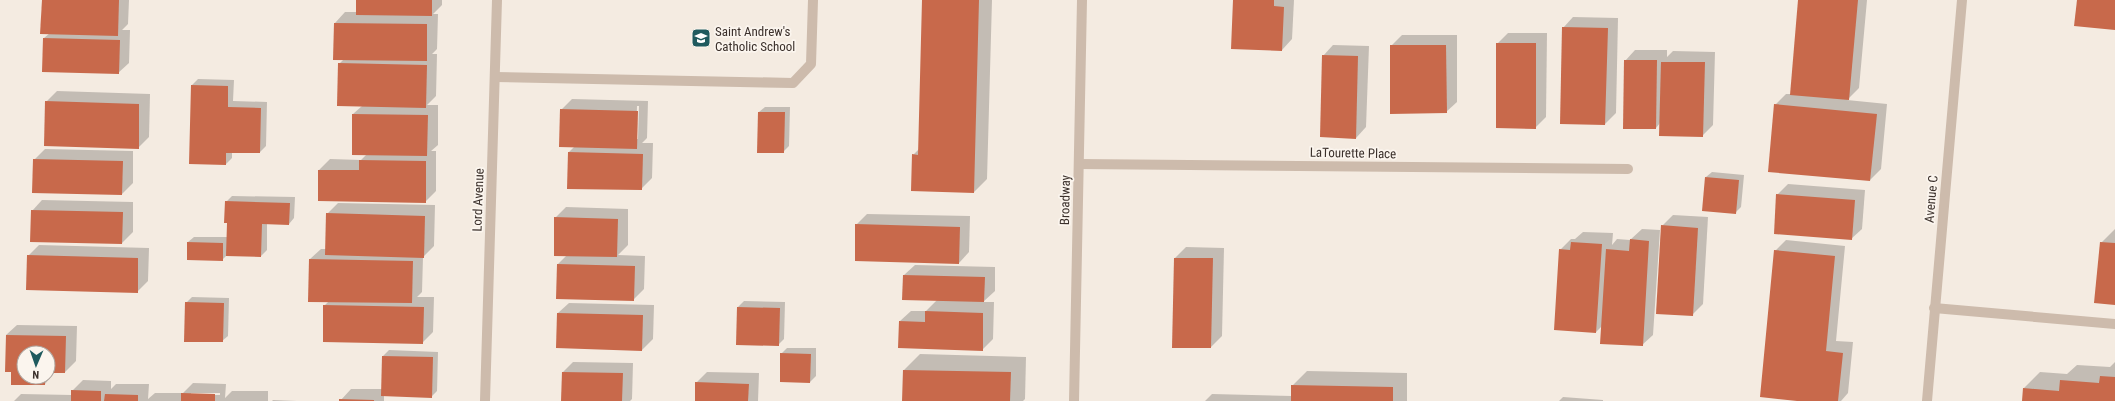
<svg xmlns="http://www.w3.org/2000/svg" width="2115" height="401" font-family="'Roboto Condensed',sans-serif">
<rect width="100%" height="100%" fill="#f4ebe1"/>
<g fill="#0003" fill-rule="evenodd">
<polygon points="43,0 129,0 128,24 122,30 130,30 129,63 118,73 44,38 50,33"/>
<polygon points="357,0 442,0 442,5 433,14 438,14 437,49 432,54 437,54 436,96 427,105 438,105 438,145 431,151 436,151 436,191 425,202 319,170 330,159 361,160 367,154 353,114 362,106 339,64 344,59 334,59 335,23 345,12 357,12"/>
<polygon points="923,0 992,0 987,179 974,192 913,155 919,149"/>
<polygon points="1234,0 1294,0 1292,39 1282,50"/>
<polygon points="1800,0 1867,0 1859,88 1847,100 1887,104 1881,169 1870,180 1775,105 1786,94 1791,94"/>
<polygon points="1573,17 1618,18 1616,113 1605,124 1563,28"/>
<polygon points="1508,33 1547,33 1546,117 1535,128 1497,44"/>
<polygon points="1402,35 1457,35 1457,102 1446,112 1391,46"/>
<polygon points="1333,45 1369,46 1366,127 1356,138 1323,56"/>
<polygon points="1635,50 1667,50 1667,57 1673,51 1715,52 1713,125 1702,136 1660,123 1656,128 1625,61"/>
<polygon points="198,79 234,80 233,101 267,102 266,146 260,152 232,152 232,158 226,164 192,85"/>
<polygon points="57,91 150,94 149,137 138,148 46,102"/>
<path d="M572 99 648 101 647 138 642 143H653L652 178 641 189 568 188 569 152 574 147 561 110ZM637 106H639L638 139H636Z"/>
<polygon points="765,107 790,107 789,146 783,152 759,112"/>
<polygon points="45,149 133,151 133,183 122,194 34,160"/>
<polygon points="1712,172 1744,175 1741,207 1735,213 1706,177"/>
<polygon points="1788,184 1865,190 1862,229 1851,239 1777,195"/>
<polygon points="232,196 295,197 294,218 289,224 267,223 267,250 261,256 227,255 222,260 188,242 194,237 228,237 226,202"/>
<polygon points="42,200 133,202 133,232 122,243 31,241 32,211"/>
<polygon points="338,203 435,205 434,246 423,257 422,292 417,297 434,297 433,332 422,343 324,306 329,301 310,259 321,249 326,249 327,214"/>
<polygon points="566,207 628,209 628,245 618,255 645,256 644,289 633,300 558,264 567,255 555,218"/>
<polygon points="867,214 970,216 969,252 959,263 856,225"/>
<polygon points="1673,215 1708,217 1703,304 1692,315 1662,226"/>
<polygon points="1642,229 1660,230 1653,335 1642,345 1602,326 1596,332 1560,250 1571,239 1575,239 1583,232 1613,233 1612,245 1617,239 1630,240"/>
<polygon points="2115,229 2115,304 2101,243"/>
<polygon points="1786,240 1845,246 1836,341 1853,342 1848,393 1841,401 1807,401 1775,251"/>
<polygon points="39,245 149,248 148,281 137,292 28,256"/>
<polygon points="1186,247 1224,248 1222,336 1211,347 1173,347 1175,258"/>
<polygon points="915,265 995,267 995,291 983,302 994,302 993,339 982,350 900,321 911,311 926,311 937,300 904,275"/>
<polygon points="192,297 229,298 228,336 222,341 186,303"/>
<polygon points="744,301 785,302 784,339 778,345 738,307"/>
<polygon points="569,303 654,305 653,339 642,350 558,313"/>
<path d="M17 325 77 326 76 361 65 372H55L45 384H12V371L6 335ZM24 353H48V377H24Z"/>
<polygon points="787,348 816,348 816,376 810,382 781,354"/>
<polygon points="389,350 438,352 437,391 431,397 384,395 384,401 340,401 351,389 382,389 383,356"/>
<polygon points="920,354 1026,357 1025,399 1023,401 903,401 904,370"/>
<polygon points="573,362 633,363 632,399 630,401 562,401 563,372"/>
<polygon points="2115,362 2115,401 2023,401 2024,388 2040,372 2067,374 2077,365 2110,367"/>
<polygon points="1307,371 1407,373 1407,401 1205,401 1212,394 1292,396 1292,386"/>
<polygon points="707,372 759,373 758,401 696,401 696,383"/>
<path d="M83 380 111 381V389L116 384H149L148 399 155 393H183L193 383 226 384 225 398 232 391H268V401H14L21 394 72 395V391ZM191 393H220V395H191Z"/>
<polygon points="1563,397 1603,400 1603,401 1559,401"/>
<polygon points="273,400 297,401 272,401"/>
</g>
<g fill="#c8694b">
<polygon points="42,0 119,0 118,36 40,34"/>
<polygon points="356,0 432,0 432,16 356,15"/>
<polygon points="922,0 979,0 974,193 911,191 912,154 918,155"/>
<polygon points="1233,0 1274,0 1274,6 1284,7 1282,51 1231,49"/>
<polygon points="1798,0 1858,0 1849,100 1790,95"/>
<polygon points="2077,0 2115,0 2115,30 2074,26"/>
<polygon points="334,23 427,24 427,61 333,60"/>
<polygon points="1562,27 1608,28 1605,125 1560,124"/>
<polygon points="43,38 120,40 119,74 42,72"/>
<polygon points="1496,43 1536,43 1536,129 1496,128"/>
<polygon points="1390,45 1446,45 1447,113 1390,114"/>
<polygon points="1322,55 1358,56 1356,139 1320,137"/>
<polygon points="1624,60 1657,60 1656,129 1623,129"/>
<polygon points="1661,62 1705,62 1703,137 1659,136"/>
<polygon points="338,63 427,65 426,108 337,106"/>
<polygon points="191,85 228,86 228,107 261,108 260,153 226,153 226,165 189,164"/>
<polygon points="45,101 139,104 139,149 44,146"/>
<polygon points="1774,104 1877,114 1870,181 1768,172"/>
<polygon points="560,109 638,111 637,149 559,147"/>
<polygon points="758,112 785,112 784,153 757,153"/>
<polygon points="352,114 428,115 427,156 352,155"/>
<polygon points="568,152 643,154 642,190 567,189"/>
<polygon points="33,159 123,161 122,195 32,193"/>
<polygon points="359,160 426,161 426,203 318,201 318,170 359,170"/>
<polygon points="1705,177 1739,180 1736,214 1702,211"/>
<polygon points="1776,194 1855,200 1852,240 1774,234"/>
<polygon points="225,201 290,203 289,225 262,224 261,257 226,256 227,223 224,223"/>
<polygon points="31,210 123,212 122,244 30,242"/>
<polygon points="326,213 425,216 424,258 325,255"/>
<polygon points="554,217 618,219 617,257 554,256"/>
<polygon points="855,224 960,227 959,264 855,261"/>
<polygon points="1661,225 1698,228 1693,316 1656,314"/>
<polygon points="1630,239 1649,241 1643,346 1600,344 1606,249 1629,251"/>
<polygon points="187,242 223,243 223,261 187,260"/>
<polygon points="1571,242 1602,244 1596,333 1554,330 1559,249 1570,250"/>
<polygon points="2100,242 2115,243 2115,305 2094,303"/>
<polygon points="1774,250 1835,256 1826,351 1843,353 1838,401 1797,401 1760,397"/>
<polygon points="27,255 138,258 138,293 26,290"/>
<polygon points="1174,258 1213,258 1211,348 1172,348"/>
<polygon points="309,259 413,261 412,303 308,302"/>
<polygon points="557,264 635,266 634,301 556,299"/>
<polygon points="903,275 985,277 984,302 902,300"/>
<polygon points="185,302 224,303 223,342 184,342"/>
<polygon points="323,305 424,307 423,344 323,342"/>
<polygon points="737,307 780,308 779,346 736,345"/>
<polygon points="925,311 983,313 983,351 898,348 899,321 925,322"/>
<polygon points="557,313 643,315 642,351 556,348"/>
<polygon points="6,335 66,336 65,373 48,373 48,353 24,353 24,377 45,377 45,385 11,385 11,372 5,372"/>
<polygon points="780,353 811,354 810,383 780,382"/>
<polygon points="382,356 433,357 432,398 381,396"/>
<polygon points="903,370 1011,372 1010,401 902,401"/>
<polygon points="562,372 623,373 622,401 561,401"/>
<polygon points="2100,376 2115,377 2115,401 2022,401 2023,388 2059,391 2060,380 2099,383"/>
<polygon points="695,382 749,384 748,401 695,401"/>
<polygon points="1291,385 1393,387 1393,401 1291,401"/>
<polygon points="71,390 101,391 101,401 71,401"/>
<polygon points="181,393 215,394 215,401 181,401"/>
<polygon points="105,394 138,395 138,401 104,401"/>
<polygon points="339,399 374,400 374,401 339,401"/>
</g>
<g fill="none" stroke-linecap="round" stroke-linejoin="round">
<g stroke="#cdbbac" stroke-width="10">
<polyline points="495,77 793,83 811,64 813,0"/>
<polyline points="1079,164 1628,169"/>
<polyline points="1934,308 2115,324"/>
<polyline points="485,401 497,0"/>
<polyline points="1074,401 1082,0"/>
<polyline points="1927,401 1962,0"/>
</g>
</g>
<defs>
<g id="school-square" transform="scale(1)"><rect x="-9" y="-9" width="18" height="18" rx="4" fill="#1f5a5e" stroke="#fbf5ee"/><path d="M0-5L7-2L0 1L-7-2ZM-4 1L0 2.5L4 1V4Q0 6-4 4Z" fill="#fff"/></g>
</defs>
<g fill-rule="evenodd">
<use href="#school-square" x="701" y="38"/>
</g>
<g text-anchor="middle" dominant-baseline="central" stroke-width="3.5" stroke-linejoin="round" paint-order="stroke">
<g font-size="13" fill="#3b302b" stroke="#fbf5ee" text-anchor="start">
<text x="715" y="31">Saint Andrew's<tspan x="715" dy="15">Catholic School</tspan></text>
</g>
<g font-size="13" fill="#3b302b" stroke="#fbf5ee">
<text transform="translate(1353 153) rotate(1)">LaTourette Place</text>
<text transform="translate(1931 199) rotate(-85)">Avenue C</text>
<text transform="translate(478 200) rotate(-88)">Lord Avenue</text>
<text transform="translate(1065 200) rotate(-89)">Broadway</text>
</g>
</g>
<g transform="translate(36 365) rotate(182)"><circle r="19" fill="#fbf5ee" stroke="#aea6a0"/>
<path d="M0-3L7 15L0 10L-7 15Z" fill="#1f5a5e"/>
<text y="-6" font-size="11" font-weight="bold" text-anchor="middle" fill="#3b302b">N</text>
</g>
</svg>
